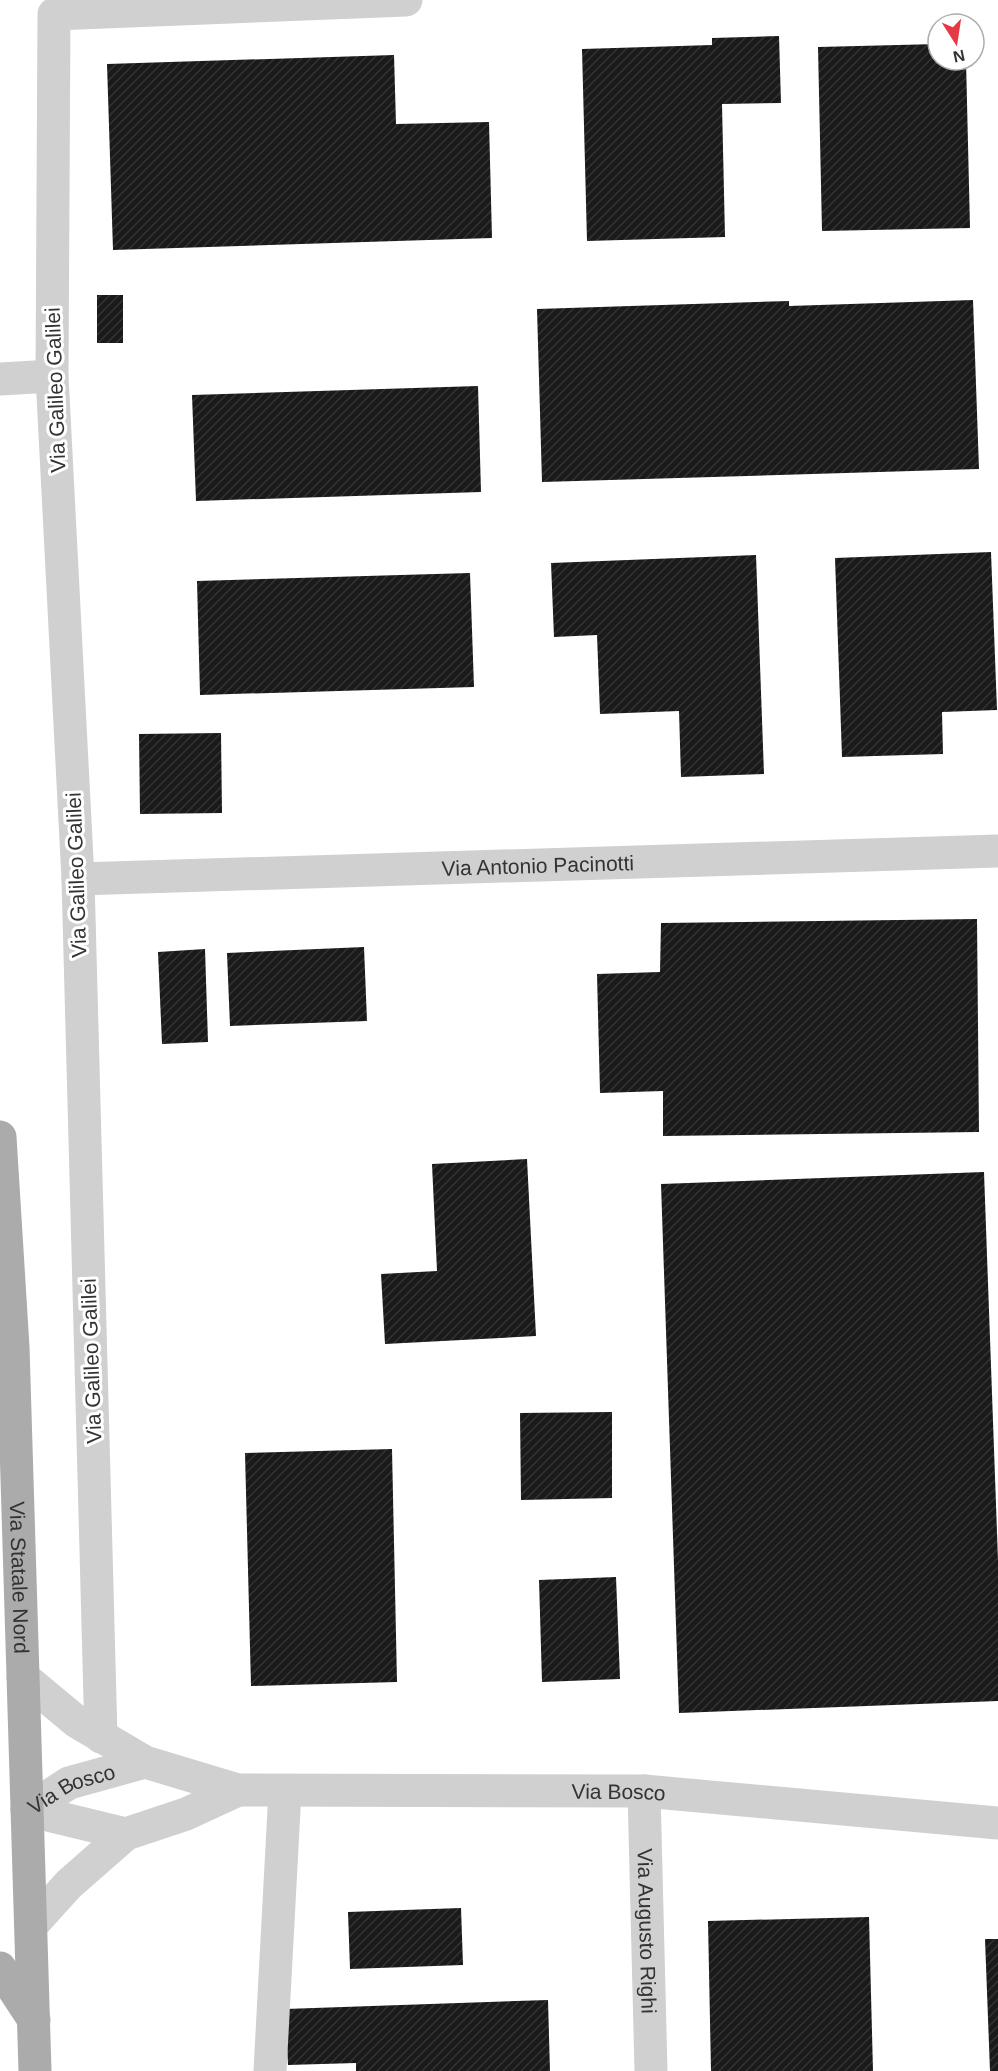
<svg xmlns="http://www.w3.org/2000/svg" width="998" height="2071" font-family="Arial,sans-serif">
<defs>
<pattern id="building-hatch" width="6" height="6" patternUnits="userSpaceOnUse" patternTransform="scale(1.5)"><rect width="6" height="6" fill="#1a1a1a"/><path d="M-1 1l2-2M0 6l6-6M5 7l2-2" fill="none" stroke="#333"/></pattern>
</defs>
<rect width="100%" height="100%" fill="#fff"/>
<g fill="url(#building-hatch)">
<polygon points="779,36 781,103 722,104 725,237 587,241 582,49 712,45 712,38"/>
<polygon points="938,44 938,60 966,60 970,228 822,231 818,47"/>
<polygon points="394,55 396,124 489,122 492,238 113,250 107,64"/>
<rect x="97" y="295" width="26" height="48"/>
<polygon points="973,300 979,469 542,482 537,309 789,301 789,306"/>
<polygon points="478,386 481,492 196,501 192,395"/>
<polygon points="991,552 997,710 942,712 943,754 842,757 835,558"/>
<polygon points="756,555 764,774 681,777 679,711 600,714 597,635 554,637 551,563"/>
<polygon points="470,573 474,687 200,695 197,581"/>
<polygon points="221,733 222,813 140,814 139,734"/>
<polygon points="977,919 979,1132 663,1136 663,1091 600,1093 597,974 660,972 661,923"/>
<polygon points="364,947 367,1021 230,1026 227,953"/>
<polygon points="205,949 208,1042 162,1044 158,952"/>
<polygon points="527,1159 536,1336 385,1344 381,1274 437,1271 432,1164"/>
<polygon points="984,1172 998,1560 998,1701 679,1713 661,1184"/>
<polygon points="612,1412 612,1498 521,1500 520,1413"/>
<polygon points="392,1449 397,1682 251,1686 245,1453"/>
<polygon points="616,1577 620,1679 542,1682 539,1580"/>
<polygon points="461,1908 463,1965 350,1969 348,1912"/>
<polygon points="869,1917 873,2071 711,2071 708,1921"/>
<polygon points="985,1939 998,1939 998,2071 990,2071"/>
<polygon points="548,2000 550,2071 356,2071 356,2063 288,2065 285,2009"/>
</g>
<g fill="none" stroke-linecap="round" stroke-linejoin="round">
<g stroke="#d0d0d0" stroke-width="33">
<polyline points="0,379 52,376"/>
<path id="s1" d="M78 879 998 851"/>
<path id="s2" d="M23 1677 77 1722 145 1762 238 1790 644 1791 998 1823"/>
<polyline points="101,1737 78,879 52,376 54,14 406,0"/>
<path id="s3" d="M644 1791 651 2071"/>
<path id="s4" d="M27 1810 69 1783 145 1762"/>
<polyline points="27,1810 126,1834"/>
<polyline points="31,1926 69,1884 126,1834 186,1814 238,1790"/>
<polyline points="270,2071 285,1791"/>
</g>
<g stroke="#ababab" stroke-width="33">
<path id="s5" d="M0 1137 13 1347 35 2071"/>
<polyline points="0,1968 34,2020"/>
</g>
</g>
<g text-anchor="middle" dominant-baseline="central" stroke-width="6" stroke-linejoin="round" paint-order="stroke">
<g font-size="21" fill="#333" stroke="#fff">
<text transform="translate(55 390) rotate(-92)">Via Galileo Galilei</text>
<text stroke="none"><textPath href="#s1" startOffset="460">Via Antonio Pacinotti</textPath></text>
<text transform="translate(76 875) rotate(-92)">Via Galileo Galilei</text>
<text transform="translate(91 1361) rotate(-92)">Via Galileo Galilei</text>
<text stroke="none"><textPath href="#s5" startOffset="441">Via Statale Nord</textPath></text>
<text stroke="none"><textPath href="#s4" startOffset="50">Via Bosco</textPath></text>
<text stroke="none"><textPath href="#s2" startOffset="627">Via Bosco</textPath></text>
<text stroke="none"><textPath href="#s3" startOffset="140">Via Augusto Righi</textPath></text>
</g>
</g>
<g transform="translate(956 42) rotate(168)"><circle r="28" fill="#ffffff" stroke="#adadad" stroke-width="1.5"/>
<path d="M0-4.5L10 22L0 15L-10 22Z" fill="#e63946"/>
<text y="-9" font-size="16" font-weight="bold" text-anchor="middle" fill="#333333">N</text>
</g>
</svg>
